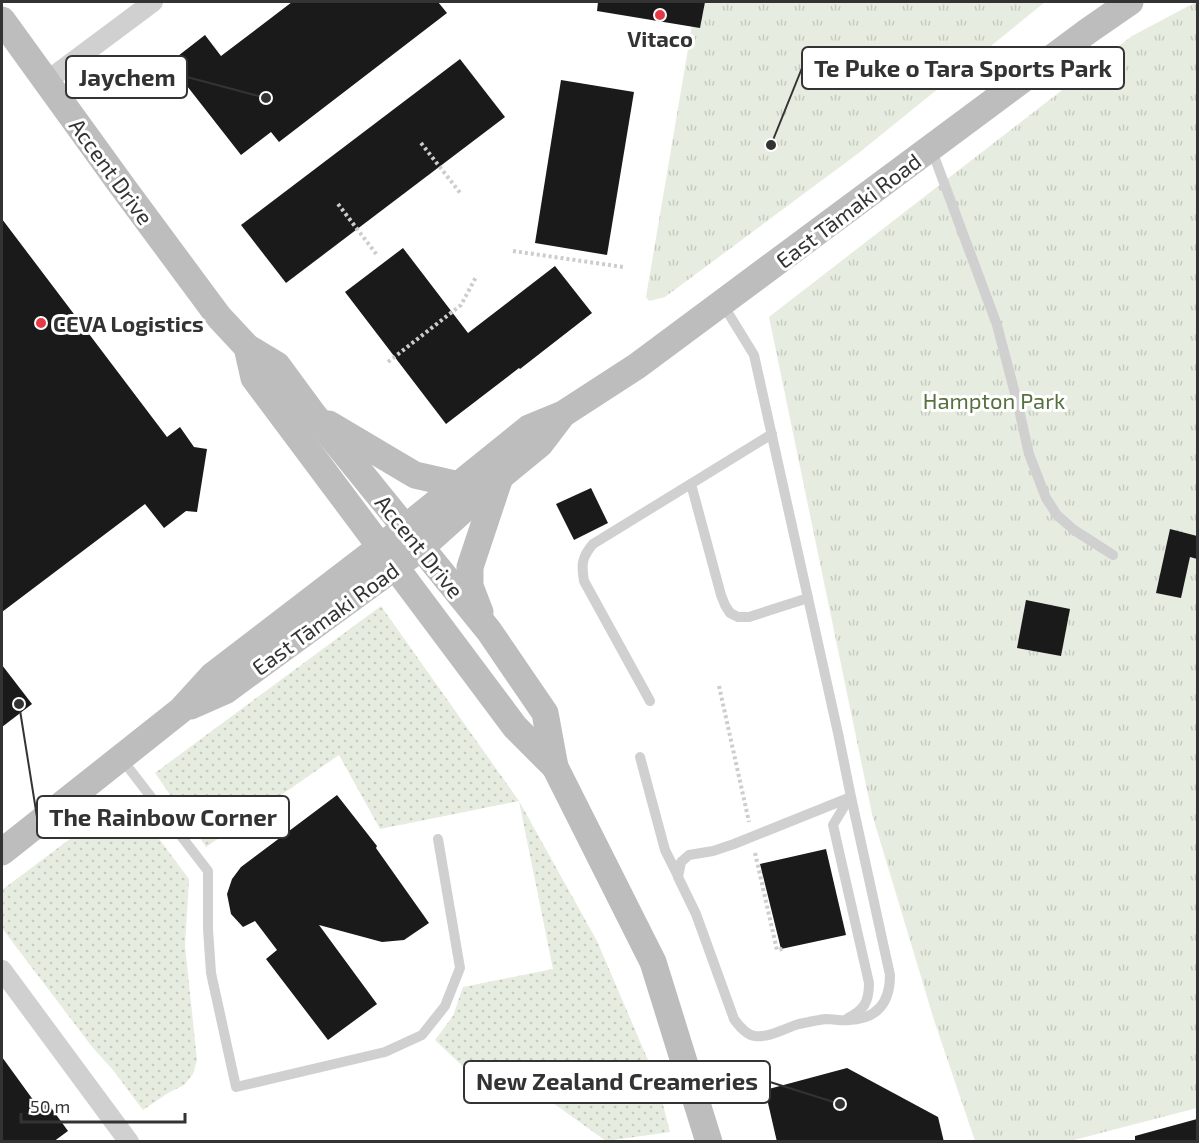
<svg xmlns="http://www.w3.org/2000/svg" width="1199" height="1143" font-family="'Exo 2',sans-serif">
<defs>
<pattern id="grass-dots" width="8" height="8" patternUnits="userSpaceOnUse" patternTransform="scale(1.5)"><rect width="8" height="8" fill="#e6ecdf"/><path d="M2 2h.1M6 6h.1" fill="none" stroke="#c6cbc0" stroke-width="1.8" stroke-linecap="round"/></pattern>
<pattern id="park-tufts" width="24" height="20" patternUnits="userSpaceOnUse" patternTransform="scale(1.5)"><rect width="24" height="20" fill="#e6ecdf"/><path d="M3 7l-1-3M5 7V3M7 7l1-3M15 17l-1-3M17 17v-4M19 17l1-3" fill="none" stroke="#c6cbc0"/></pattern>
</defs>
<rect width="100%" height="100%" fill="#fff"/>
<g fill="url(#grass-dots)">
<polygon points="381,606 519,801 597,941 657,1081 670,1132 606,1141 528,1085 471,1074 435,1040 453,1016 463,987 553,969 519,801 380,829 339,755 206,847 155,773"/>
<polygon points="127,796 189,879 185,946 197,1060 193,1074 184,1085 168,1093 143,1110 113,1070 93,1048 17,948 2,928 2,890"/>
</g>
<g fill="url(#park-tufts)">
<polygon points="696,2 1045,2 860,152 665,297 649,301 646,297"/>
<polygon points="1196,2 1197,2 1197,1108 1070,1141 975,1141 934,1020 872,814 769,317 1132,36"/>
</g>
<g fill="#1a1a1a">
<polygon points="292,2 438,2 447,13 279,142 271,132 241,155 169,63 205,35 221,56"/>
<polygon points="598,2 705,2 700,28 597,11"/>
<polygon points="460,59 505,117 286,283 241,225"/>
<polygon points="561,80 634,92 607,255 535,243"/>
<polygon points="2,219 167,437 180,427 194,447 207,449 197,512 186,511 164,528 145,504 2,612"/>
<polygon points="403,248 468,333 555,266 592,313 520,369 519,368 446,424 345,292"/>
<polygon points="591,488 608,523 574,540 556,504"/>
<polygon points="1170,529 1197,536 1197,559 1190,557 1181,598 1156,593"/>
<polygon points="1026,600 1070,609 1061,656 1017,648"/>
<polygon points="2,665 32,704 2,727"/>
<polygon points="337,795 377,846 376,848 429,923 404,940 382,942 319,925 377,1004 328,1040 266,959 277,950 255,921 243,927 231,914 227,894 232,879 241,867"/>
<polygon points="826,849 846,935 781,949 760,864"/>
<polygon points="2,1057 39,1108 47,1102 68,1131 53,1142 2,1142"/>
<polygon points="847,1068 938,1117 944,1142 777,1142 765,1090"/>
<polygon points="1197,1119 1197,1142 1135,1142 1135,1136"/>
</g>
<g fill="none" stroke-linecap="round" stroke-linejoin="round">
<g stroke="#cdcdcd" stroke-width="4" stroke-dasharray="3 3" stroke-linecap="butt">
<polyline points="421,143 461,194"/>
<polyline points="338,204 377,255"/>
<polyline points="513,251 623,267"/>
<polyline points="388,362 461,305 476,277"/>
<polyline points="719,686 749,822"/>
<polyline points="755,853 777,950 783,949"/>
</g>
<g stroke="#d0d0d0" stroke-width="10">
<polyline points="931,148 997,325 1018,405 1029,454 1046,498 1057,515 1074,530 1113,555"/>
<path d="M722 303 754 355 838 733 851 797 890 975C890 1002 878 1019 849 1020 842 1021 834 1019 826 1019 817 1020 808 1022 799 1024 785 1028 769 1038 755 1036 746 1035 739 1026 734 1019L696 914 678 877 681 862 689 855 713 851 734 844 851 797"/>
<polyline points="691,484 721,595 725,605 730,613 738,617 749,617 808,598"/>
<path d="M650 701 584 581C581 564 582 557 593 544L772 434"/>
<polyline points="640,757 665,850 678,876"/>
<polyline points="121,758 208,871 208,929 211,973 236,1087 385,1052 422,1035 445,1006 460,968 438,839"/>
<path d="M848 1018C864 1010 869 1002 869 983L833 825 850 797"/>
</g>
<g stroke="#d0d0d0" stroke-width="20">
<polyline points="47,81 153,2"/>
<polyline points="2,970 129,1142"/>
</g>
<g stroke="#bdbdbd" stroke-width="27">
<polyline points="2,20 122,186 219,317 247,347 277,365 313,414 489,631 545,713 555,767 653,962 709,1142"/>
<polyline points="247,347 254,378 515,727 555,767"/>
<polyline points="329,424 415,475 459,485"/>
<polyline points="480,612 470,586 470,567 500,477"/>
<polyline points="191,706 225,691 422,547 501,476 540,444 562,415"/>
<polyline points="2,852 181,710 212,676 405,528 529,428 563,414 637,366 1088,31 1130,2"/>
</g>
</g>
<g fill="#e63946" stroke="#fff" stroke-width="2">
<circle cx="660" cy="15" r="6"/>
<circle cx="41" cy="323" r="6"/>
</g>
<g text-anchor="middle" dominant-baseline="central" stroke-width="6" stroke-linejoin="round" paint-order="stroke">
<g font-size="22" font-weight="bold" fill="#333" stroke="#fff">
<text x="660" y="38">Vitaco</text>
<text x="53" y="323" text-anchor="start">CEVA Logistics</text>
</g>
<g font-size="22" fill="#333" stroke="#fff">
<text transform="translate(112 171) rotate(54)">Accent Drive</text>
<text transform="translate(848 210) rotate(-37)">East Tāmaki Road</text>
<text transform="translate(420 546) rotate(51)">Accent Drive</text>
<text transform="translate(325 618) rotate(-36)">East Tāmaki Road</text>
</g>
<g font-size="22" fill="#56703f" stroke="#fff">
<text x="994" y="400">Hampton Park</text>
</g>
</g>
<path fill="none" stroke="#333" stroke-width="2" d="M771 145L802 68M266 98L187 77M19 704L37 817M840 1104L770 1082"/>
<g fill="#333" stroke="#fff" stroke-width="2">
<circle cx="771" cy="145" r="6"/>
<circle cx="266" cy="98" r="6"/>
<circle cx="19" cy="704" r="6"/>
<circle cx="840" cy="1104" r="6"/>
</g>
<g fill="#fff" stroke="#333" stroke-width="2">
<rect x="802" y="47" width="322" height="42" rx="6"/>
<rect x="66" y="56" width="121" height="42" rx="6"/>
<rect x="37" y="796" width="252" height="42" rx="6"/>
<rect x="464" y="1061" width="306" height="42" rx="6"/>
</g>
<g font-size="24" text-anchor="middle" font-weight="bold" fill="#333">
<text x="963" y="77">Te Puke o Tara Sports Park</text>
<text x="127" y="86">Jaychem</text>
<text x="163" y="826">The Rainbow Corner</text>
<text x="617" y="1090">New Zealand Creameries</text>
</g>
<rect width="1199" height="1143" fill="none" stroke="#333333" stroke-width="6"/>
<path d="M21 1113v9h164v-9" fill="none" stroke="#333333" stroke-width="3"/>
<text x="30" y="1113" font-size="18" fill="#333333" stroke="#ffffff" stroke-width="4.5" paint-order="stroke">50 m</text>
</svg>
